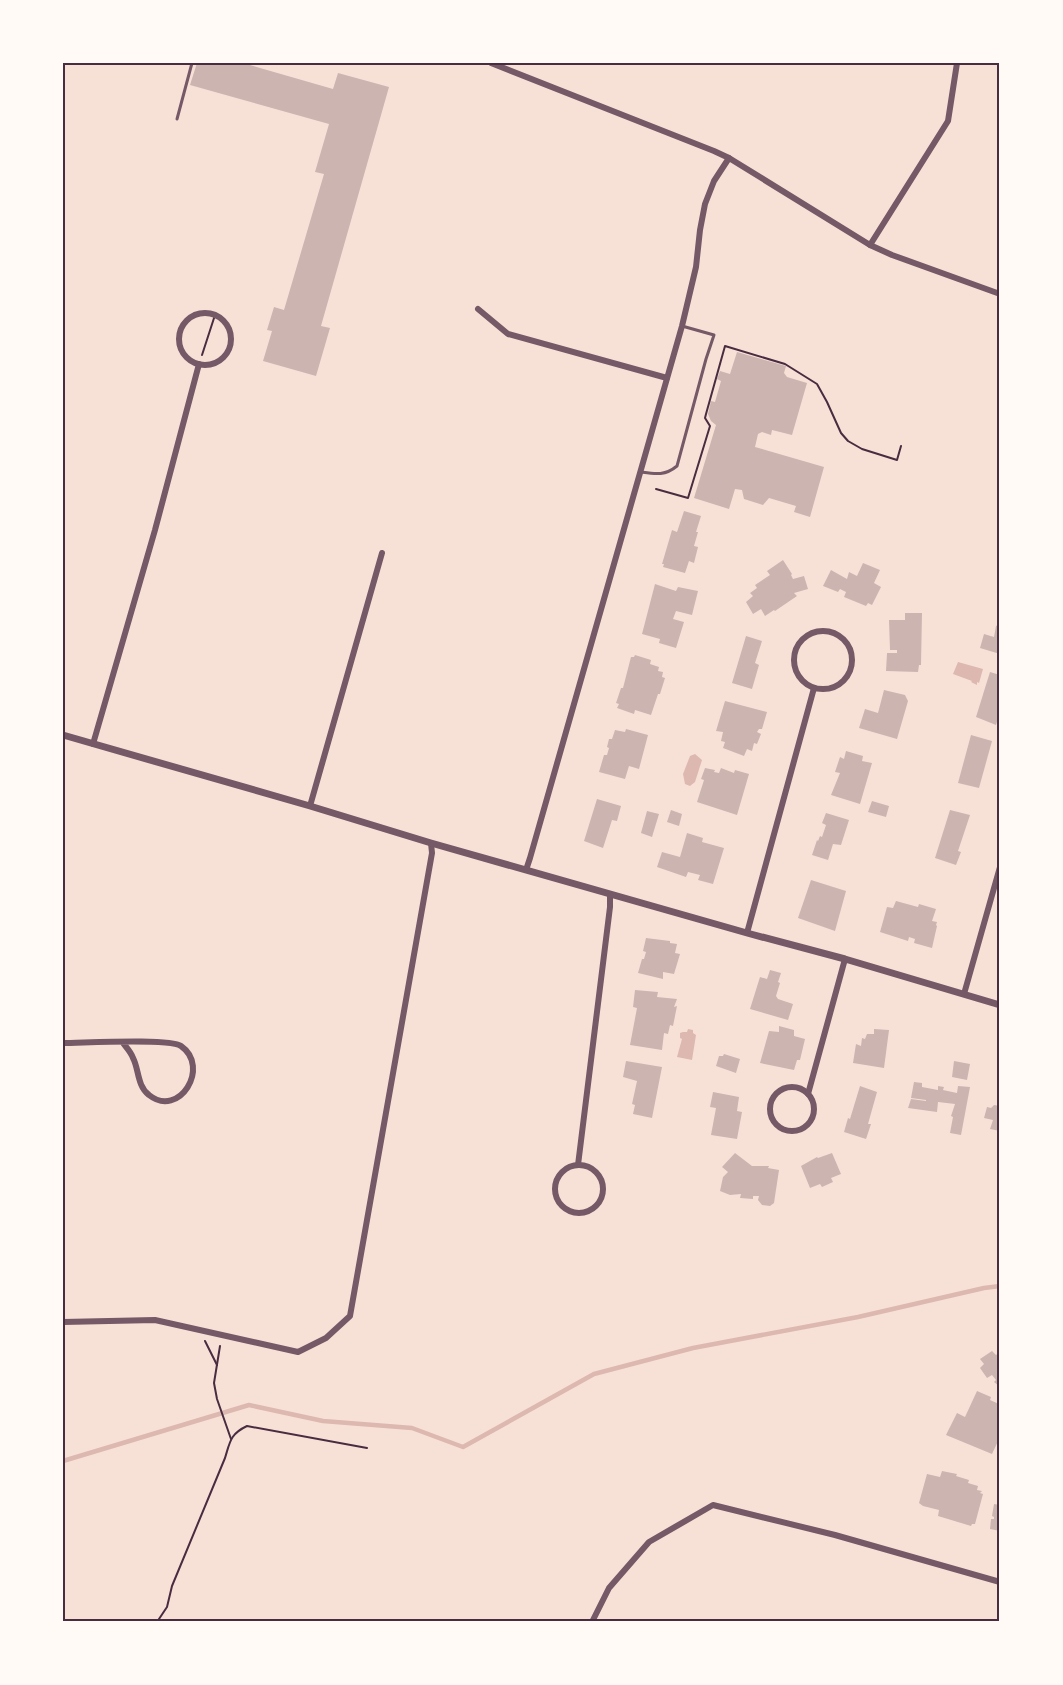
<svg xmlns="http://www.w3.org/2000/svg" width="1063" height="1685" font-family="Montserrat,sans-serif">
<rect width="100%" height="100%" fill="#f7e1d7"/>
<g fill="#dcb8b0">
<polygon points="958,662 983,669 979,683 977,682 977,685 971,682 972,681 953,674"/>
<polygon points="695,754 702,760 695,782 690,786 685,784 683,774 690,756"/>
<polygon points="688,1029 693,1030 693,1033 696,1035 692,1060 677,1057 682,1039 680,1038 680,1033 683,1032 687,1032"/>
</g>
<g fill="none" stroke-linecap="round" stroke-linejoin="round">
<polyline stroke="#dcb8b0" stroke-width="4.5" points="63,1461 249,1405 323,1421 412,1428 463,1447 594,1374 693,1348 858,1317 984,1288 1000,1286"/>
</g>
<g fill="#ccb4b1">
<polygon points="197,63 243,63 333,89 338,73 389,87 321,326 330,328 316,376 263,361 272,331 267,330 274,307 284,310 324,174 315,172 329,124 190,85"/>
<polygon points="737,352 786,366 784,373 787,377 807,383 792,435 772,430 771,435 762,432 758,434 755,447 824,467 810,517 794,512 796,506 769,498 763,505 744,499 742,490 735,489 729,509 694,498 716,425 711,421 708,414 711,401 715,402 721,381 717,379 720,371 730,374"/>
<polygon points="684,511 701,516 696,532 698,532 694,546 698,547 694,563 689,561 685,573 663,567 664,564 662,564 672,530 677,532"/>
<polygon points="783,560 792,574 791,575 793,579 804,576 808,589 794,593 797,596 775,611 774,610 765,616 761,609 753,614 746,602 753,596 750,593 757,588 755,585 770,575 767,571"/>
<polygon points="863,563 880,570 874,583 881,587 872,605 868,603 866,606 844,597 846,592 840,589 838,592 823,586 831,570 847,579 849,572 857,576"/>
<polygon points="655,584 676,591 678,587 698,591 692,615 676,611 673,619 684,622 676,648 659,643 660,639 642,634"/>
<polygon points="905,613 922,613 921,665 919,665 918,672 886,671 887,653 897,653 897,650 890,650 889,620 905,620"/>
<polygon points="1000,624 1000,654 980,648 984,634 994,637 996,626"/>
<polygon points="746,636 762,641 755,663 759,665 752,689 732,683"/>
<polygon points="635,655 651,660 650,664 659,667 658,671 663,672 662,677 665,678 660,694 658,694 651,715 635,710 634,714 617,708 619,704 616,703 621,688 623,688 631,657 634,657"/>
<polygon points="990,672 1000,675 1000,712 996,725 976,717"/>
<polygon points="884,690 905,695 908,701 897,739 859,728 865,709 878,713"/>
<polygon points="725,701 767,712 762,729 759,729 757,732 761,734 757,744 754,743 752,751 747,749 744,756 723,748 725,742 721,741 723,732 716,731"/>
<polygon points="626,729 648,735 639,769 629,766 625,779 599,772 604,755 607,755 609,748 607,747 609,739 612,739 615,730 625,732"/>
<polygon points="971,735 992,741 979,788 958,783"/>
<polygon points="846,751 863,756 862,761 872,763 860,804 831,795 840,773 835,772 840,757 844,759"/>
<polygon points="705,768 715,770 714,772 719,773 721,768 734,773 735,770 749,774 737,815 697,802 704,780 701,779"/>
<polygon points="597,799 621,806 617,821 612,820 603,848 584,841"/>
<polygon points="872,801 889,806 886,817 868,812"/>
<polygon points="671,810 682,814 679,826 667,822"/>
<polygon points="950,810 970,815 958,851 961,852 956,865 935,858"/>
<polygon points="647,811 659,814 652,837 641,833"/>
<polygon points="826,813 849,820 841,845 833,844 828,860 812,855 817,840 818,841 820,836 822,837 826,825 822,823"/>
<polygon points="687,833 703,838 702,842 724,848 713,884 698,880 700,875 688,872 686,877 657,867 662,852 680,857"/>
<polygon points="811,880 846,891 835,931 798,918"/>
<polygon points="896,901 918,907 919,904 936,909 932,921 937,922 936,925 937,926 932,948 914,943 915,939 909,937 908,941 880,932 887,907 893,908"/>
<polygon points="646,938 670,941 670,943 677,944 675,953 680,954 674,974 663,972 663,979 638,973 642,959 644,959 646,952 643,951"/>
<polygon points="770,970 781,973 778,982 780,983 776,996 778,999 793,1004 788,1020 750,1009 760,977 767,979"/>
<polygon points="635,990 658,992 657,997 677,999 674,1007 677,1006 673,1026 670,1025 668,1034 664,1033 662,1050 630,1045 637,1008 633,1007"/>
<polygon points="779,1026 794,1030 794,1036 805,1039 800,1060 797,1060 794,1070 760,1063 769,1031 779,1032"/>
<polygon points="874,1029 889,1030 884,1068 853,1063 856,1044 861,1046 862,1038 865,1039 867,1034 874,1034"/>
<polygon points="724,1054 740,1059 736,1073 716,1066 719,1056 723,1056"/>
<polygon points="626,1061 662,1067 652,1118 633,1114 635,1105 632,1104 637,1081 623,1077"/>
<polygon points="954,1061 970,1064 967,1080 952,1077"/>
<polygon points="914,1082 922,1083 922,1087 938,1090 938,1086 944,1087 943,1090 957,1093 958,1086 970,1087 961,1135 950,1133 953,1117 951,1116 955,1104 938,1102 937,1112 908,1108 911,1099 926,1101 926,1100 911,1098"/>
<polygon points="860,1086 877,1092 868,1124 871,1124 866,1139 844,1132 848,1118 850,1119"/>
<polygon points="713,1092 739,1097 737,1111 742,1112 737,1139 711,1135 716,1108 710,1107"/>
<polygon points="994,1105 1000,1106 1000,1131 990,1129 993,1120 984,1118 987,1107 991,1108"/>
<polygon points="735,1153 752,1166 769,1166 768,1168 779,1170 774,1203 770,1206 762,1205 758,1200 759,1196 753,1196 753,1199 740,1198 741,1194 730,1195 720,1191 723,1177 728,1172 722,1167"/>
<polygon points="832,1153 841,1174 831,1178 833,1182 822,1187 820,1184 810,1188 801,1166 817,1157 818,1158"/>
<polygon points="992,1351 996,1355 1000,1352 1000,1387 994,1382 996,1380 992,1375 987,1378 980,1368 984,1364 980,1359"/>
<polygon points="977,1391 991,1397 990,1400 999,1404 998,1408 1000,1409 1000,1437 992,1454 946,1435 957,1413 965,1417"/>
<polygon points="942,1471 957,1474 956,1476 969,1480 968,1483 978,1486 977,1490 982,1491 980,1493 983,1494 975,1524 972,1524 971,1526 938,1516 939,1510 923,1506 919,1503 927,1474 940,1477"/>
<polygon points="994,1504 1000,1505 1000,1531 990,1529 991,1519 994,1519 994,1517 992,1516"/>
</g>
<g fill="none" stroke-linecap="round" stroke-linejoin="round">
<g stroke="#4a2c40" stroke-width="2">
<polyline points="202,355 215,315"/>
<polyline points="656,489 688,498 710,426 705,418 706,414 725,346 785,364 817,384 827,402 841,433 848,441 862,449 897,460 901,446"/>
<polyline points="205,1341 217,1365"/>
<polyline points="220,1346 214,1383 217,1399 231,1439"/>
<path d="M157 1622 167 1607 172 1586 225 1458C230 1442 230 1434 247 1426L367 1448"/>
</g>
<g stroke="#755966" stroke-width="3">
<polyline points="177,119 192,63"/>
<path d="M641 472C655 474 665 476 677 466L706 359 714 335 682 326"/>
</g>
<g stroke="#755966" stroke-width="6">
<polyline points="491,63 714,151 729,158 870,245 892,255 1000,294"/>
<polyline points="870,245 948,121 957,63"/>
<polyline points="478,309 508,334 667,378"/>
<circle cx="205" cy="339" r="26"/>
<circle cx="823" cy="660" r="29"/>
<polyline points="93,744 155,530 199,364"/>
<polyline points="310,806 382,553"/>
<polyline points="526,870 530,858 682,326 696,267 700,230 705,204 714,181 729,158"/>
<polyline points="747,933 814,688"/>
<polyline points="964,994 1000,867"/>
<path d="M63 1043C83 1043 170 1038 181 1046 211 1067 179 1119 149 1095 137 1086 139 1069 133 1058 131 1052 126 1047 123 1043"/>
<circle cx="792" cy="1109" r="22"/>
<polyline points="808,1094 845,959"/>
<polyline points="578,1165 610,907 610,895"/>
<circle cx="579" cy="1189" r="24"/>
<polyline points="63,1322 155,1320 298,1352 326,1338 350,1316 432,853 431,843"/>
<polyline points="592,1622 609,1588 649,1542 713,1505 835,1535 1000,1582"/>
</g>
<polyline stroke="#755966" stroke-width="7" points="63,735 310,806 431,843 747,933 845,959 1000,1005"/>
</g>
<rect width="1063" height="1685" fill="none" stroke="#fffaf5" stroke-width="129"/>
<rect x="64" y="64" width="934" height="1556" fill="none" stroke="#4a2c40" stroke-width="2"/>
</svg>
